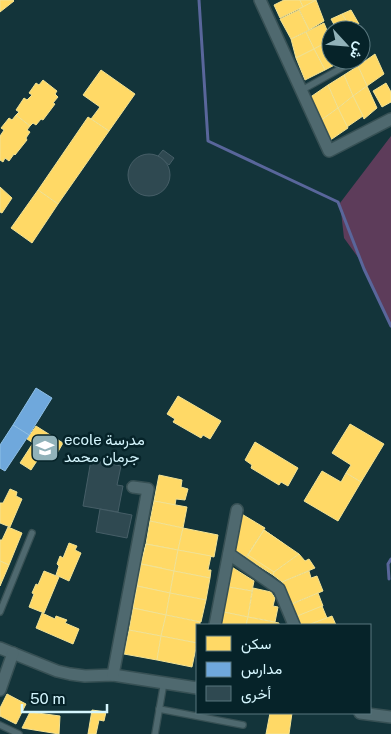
<svg xmlns="http://www.w3.org/2000/svg" width="391" height="734" font-family="'Public Sans',Vazirmatn,sans-serif">
<rect width="100%" height="100%" fill="#13343a"/>
<polygon fill="#5d3c5a" points="391,136 391,326 360,260 344,238 340,203"/>
<g fill="#ffd966" stroke="#f2e294">
<polygon points="0,0 13,0 14,1 0,12"/>
<polygon points="284,0 300,0 303,7 280,18 274,5"/>
<polygon points="300,0 316,0 303,7"/>
<polygon points="316,0 324,21 309,30 299,9"/>
<polygon points="299,10 309,30 291,39 280,19"/>
<polygon points="351,10 359,24 351,28 342,14"/>
<polygon points="342,14 351,28 337,30 331,19"/>
<polygon points="324,23 331,40 314,49 306,32"/>
<polygon points="306,32 314,49 296,58 291,39"/>
<polygon points="331,40 331,60 344,60 325,70 314,49"/>
<polygon points="314,49 325,70 305,80 296,58"/>
<polygon points="375,54 384,74 367,86 358,66"/>
<polygon points="358,66 367,86 353,96 344,75"/>
<polygon points="101,70 135,94 109,131 91,119 100,107 83,95"/>
<polygon points="344,75 353,96 338,108 328,85"/>
<polygon points="43,80 57,91 55,94 58,97 53,103 55,104 43,120 41,119 36,125 33,123 30,126 16,115 19,112 16,110 24,98 27,100 32,95 29,93 36,83 39,85"/>
<polygon points="386,83 391,92 391,102 382,107 373,91"/>
<polygon points="328,85 338,108 320,121 309,98"/>
<polygon points="367,86 377,108 364,119 353,96"/>
<polygon points="353,96 363,116 347,127 338,108"/>
<polygon points="338,108 348,128 329,141 320,121"/>
<polygon points="16,115 30,126 27,130 30,132 26,138 27,140 15,155 14,154 9,161 5,158 3,162 0,160 0,136 4,130 1,128 9,118 12,120"/>
<polygon points="88,117 109,131 58,204 38,190"/>
<polygon points="0,187 12,198 2,213 0,212"/>
<polygon points="38,190 58,204 32,243 11,228"/>
<polygon points="178,396 221,421 210,439 203,435 201,438 173,422 175,419 167,414"/>
<polygon points="350,424 384,444 361,482 346,473 351,465 332,453"/>
<polygon points="36,426 63,443 55,457 44,450 31,470 20,463 33,443 27,439"/>
<polygon points="255,442 298,468 288,486 281,482 279,485 251,468 252,465 245,460"/>
<polygon points="322,471 341,482 346,473 361,482 338,521 304,501"/>
<polygon points="159,475 182,480 181,487 188,489 185,500 176,499 175,505 154,501"/>
<polygon points="10,489 17,492 16,496 22,499 10,527 0,523 0,503 3,503"/>
<polygon points="154,501 187,507 183,528 150,521"/>
<polygon points="240,513 265,528 246,557 232,549"/>
<polygon points="150,521 183,528 178,550 146,544"/>
<polygon points="8,527 22,533 9,565 0,561 0,540 2,540"/>
<polygon points="183,528 218,535 214,557 178,550"/>
<polygon points="264,530 284,544 275,557 281,560 273,575 246,558"/>
<polygon points="264,530 299,554 274,572 248,555"/>
<polygon points="69,543 77,546 75,550 81,553 69,581 56,575 59,566 57,564 60,556 63,558"/>
<polygon points="146,544 173,549 169,570 141,564"/>
<polygon points="146,544 178,550 174,571 141,564"/>
<polygon points="178,550 211,556 208,570 211,570 210,578 174,571"/>
<polygon points="299,554 305,561 309,559 315,568 282,582 273,575 274,572"/>
<polygon points="0,561 9,565 0,586"/>
<polygon points="141,564 162,568 157,590 137,586"/>
<polygon points="141,564 174,571 170,593 137,586"/>
<polygon points="227,564 254,581 252,591 223,586"/>
<polygon points="44,571 59,577 44,613 29,607 34,594 32,593 36,584 38,585"/>
<polygon points="174,571 210,578 206,600 170,593"/>
<polygon points="309,571 311,578 317,576 323,591 291,604 282,582"/>
<polygon points="137,586 160,591 155,613 133,608"/>
<polygon points="137,586 170,593 166,615 133,608"/>
<polygon points="223,586 252,591 248,617 219,611"/>
<polygon points="253,588 271,592 275,598 273,606 278,607 275,622 248,617"/>
<polygon points="170,593 206,600 201,622 166,615"/>
<polygon points="318,593 323,606 295,617 290,605"/>
<polygon points="322,606 327,618 308,625 298,625 295,617"/>
<polygon points="133,608 166,615 161,636 129,630"/>
<polygon points="219,611 248,617 246,625 216,625"/>
<polygon points="42,613 55,619 56,616 67,620 65,623 79,629 73,644 36,628"/>
<polygon points="166,615 200,622 200,625 197,625 197,643 161,636"/>
<polygon points="332,616 336,625 308,625"/>
<polygon points="248,617 279,623 279,625 246,625"/>
<polygon points="129,630 161,636 157,660 124,654"/>
<polygon points="161,636 197,643 192,667 157,660"/>
<polygon points="7,694 26,704 16,724 0,716 0,708"/>
<polygon points="92,710 106,712 104,721 99,720 96,734 88,734"/>
<polygon points="30,712 60,716 59,734 22,728"/>
<polygon points="270,713 292,713 289,734 266,734"/>
</g>
<g fill="#6fa8dc" stroke="#8ebfe6">
<polygon points="36,388 52,398 29,435 13,425"/>
<polygon points="13,425 29,435 5,471 0,468 0,445"/>
</g>
<g fill="none" stroke-linecap="round" stroke-linejoin="round">
<g stroke="#59669b" stroke-width="3">
<polyline points="199,0 208,141 338,202 364,269 391,326"/>
<polyline points="389,579 388,564 391,559"/>
</g>
</g>
<g fill="#2f4951" stroke="#465e67">
<polygon points="163,150 174,158 169,165 158,156"/>
<circle cx="149" cy="175" r="21"/>
<polygon points="91,460 121,466 117,485 123,486 118,512 83,506"/>
<polygon points="100,509 132,515 127,538 96,532"/>
</g>
<g fill="none" stroke-linecap="round" stroke-linejoin="round">
<g stroke="#375054" stroke-width="8">
<g id="service">
<polyline points="361,57 363,56"/>
<polyline points="302,90 356,60"/>
<polyline points="0,612 32,533"/>
<polyline points="159,709 243,725"/>
<polyline points="0,725 19,734"/>
<polyline points="155,734 164,682"/>
</g>
</g>
<g stroke="#375054" stroke-width="14">
<g id="minor">
<polyline points="260,0 329,151 391,119"/>
<polyline points="229,554 279,589 294,625"/>
<polyline points="215,625 237,510"/>
<polyline points="0,648 57,671 70,674 85,676 113,675 197,688"/>
<polyline points="113,675 148,489 133,487"/>
<polyline points="0,690 13,653"/>
<polyline points="360,713 391,717"/>
</g>
</g>
<use href="#service" stroke="#4f696f" stroke-width="5.5"/>
<use href="#minor" stroke="#4f696f" stroke-width="11"/>
</g>
<defs>
<g id="school-square" transform="scale(1.4375)"><rect x="-9" y="-9" width="18" height="18" rx="4" fill="#91b2b9" stroke="#062329"/><path d="M0-5L7-2L0 1L-7-2ZM-4 1L0 2.5L4 1V4Q0 6-4 4Z" fill="#fff"/></g>
</defs>
<g fill-rule="evenodd">
<use href="#school-square" x="45" y="448"/>
</g>
<g text-anchor="middle" dominant-baseline="central" stroke-width="5" stroke-linejoin="round" paint-order="stroke">
<g font-size="15" fill="#d5f6fe" stroke="#062329" text-anchor="start">
<text x="64" y="439">ecole مدرسة<tspan x="64" dy="17">جرمان محمد</tspan></text>
</g>
</g>
<rect x="196" y="624" width="175" height="90" fill="#062329" stroke="#59777e"/>
<rect x="206" y="636" width="25" height="15" fill="#ffd966" stroke="#59777e"/>
<text x="241" y="649" font-size="15" fill="#d5f6fe">سكن</text>
<rect x="206" y="662" width="25" height="15" fill="#6fa8dc" stroke="#59777e"/>
<text x="241" y="674" font-size="15" fill="#d5f6fe">مدارس</text>
<rect x="206" y="686" width="25" height="15" fill="#2f4951" stroke="#59777e"/>
<text x="241" y="699" font-size="15" fill="#d5f6fe">أخرى</text>
<g transform="translate(346 45) rotate(116)"><circle r="24" fill="#062329" stroke="#59777e"/>
<path d="M0-4L9 19L0 12L-9 19Z" fill="#91b2b9"/>
<text y="-8" font-size="14" font-weight="bold" text-anchor="middle" fill="#d5f6fe">ش</text>
</g>
<path d="M22 704v8h85v-8" fill="none" stroke="#d5f6fe" stroke-width="2.5"/>
<text x="30" y="704" font-size="15" fill="#d5f6fe" stroke="#062329" stroke-width="4" paint-order="stroke">50 m</text>
</svg>
